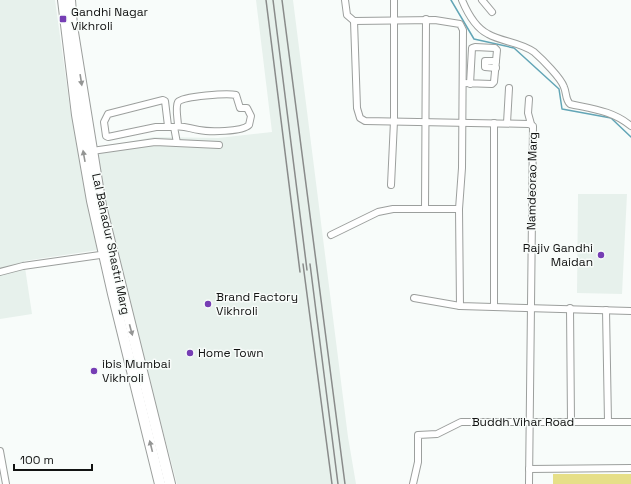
<svg xmlns="http://www.w3.org/2000/svg" width="631" height="484" font-family="'Space Grotesk',sans-serif">
<rect width="100%" height="100%" fill="#f8fcfa"/>
<g fill="#e7f1ec">
<polygon points="0,0 55,0 70,108 98,250 24,261 32,314 0,319"/>
<polygon points="256,0 293,0 348,437 356,484 177,484 113,243 97,148 154,137 218,138 272,132"/>
<polygon points="578,194 627,194 622,294 577,293"/>
</g>
<rect fill="#e6df88" x="553" y="474" width="78" height="10"/>
<g fill="none" stroke-linecap="round" stroke-linejoin="round">
<polyline stroke="#62a5b6" stroke-width="1.5" points="451,0 474,39 514,48 559,89 562,109 611,118 631,137"/>
<g stroke="#9c9f9d" stroke-width="8">
<g id="street">
<polyline points="345,0 347,15 354,21 357,108 360,118 365,121 529,124 533,126 529,484"/>
<path d="M462 0C467 12 476 28 488 34 502 42 520 42 534 52 542 59 561 78 564 87 567 94 565 99 570 104 593 109 613 111 631 126"/>
<polyline points="482,0 492,12"/>
<polyline points="354,21 435,20 460,24 463,30 462,168 459,209 460,306"/>
<polyline points="496,68 485,67 485,61 496,61"/>
<polyline points="463,83 492,84 494,82 497,50 495,48 475,47 472,48 470,84"/>
<polyline points="529,99 528,113 531,124"/>
<polyline points="494,123 494,306"/>
<polyline points="507,123 509,88"/>
<polyline points="168,126 165,101 163,100 108,114 104,122 106,136 108,137 156,127 174,127"/>
<path d="M177 143 174 127C184 125 190 129 199 130 209 132 242 132 249 125L251 116 247 108H240L236 95C228 93 183 96 178 102 175 107 178 120 178 126"/>
<polyline points="92,151 155,142 219,145"/>
<polyline points="391,185 394,121 394,0"/>
<polyline points="425,209 426,19"/>
<polyline points="331,235 378,212 393,209 459,209"/>
<polyline points="0,272 23,266 107,254"/>
<polyline points="414,298 460,306 631,311"/>
<polyline points="570,308 571,422"/>
<polyline points="606,310 608,422"/>
<polyline points="0,451 6,484"/>
<polyline points="529,469 631,468"/>
<polyline points="413,484 418,462 418,435 437,434 461,422 631,422"/>
</g>
</g>
<g stroke="#9c9f9d" stroke-width="12">
<g id="primary">
<polyline points="63,0 77,115 92,201 113,294 160,484"/>
<polyline points="70,0 72,26 101,206 170,484"/>
</g>
</g>
<use href="#street" stroke="#fff" stroke-width="6"/>
<use href="#primary" stroke="#fff" stroke-width="10"/>
<g stroke="#898b8a" stroke-width="1.5">
<polyline points="266,0 300,272"/>
<polyline points="273,0 307,270"/>
<polyline points="282,0 345,484"/>
<polyline points="303,264 332,484"/>
<polyline points="310,264 338,484"/>
</g>
</g>
<defs><path id="oneway-solid" d="M-6-.8H1V-3.2L6.5 0L1 3.2V.8H-6Z"/></defs>
<g fill="#949594">
<use href="#oneway-solid" transform="translate(81 80) rotate(81)"/>
<use href="#oneway-solid" transform="translate(84 156) rotate(-100)"/>
<use href="#oneway-solid" transform="translate(131 330) rotate(75)"/>
<use href="#oneway-solid" transform="translate(151 446) rotate(-104)"/>
</g>
<g fill="#763eb4" stroke="#f8fcfa" stroke-width="1.5">
<rect x="59" y="15" width="8" height="8" rx="2"/>
<circle cx="601" cy="255" r="4"/>
<circle cx="208" cy="304" r="4"/>
<circle cx="190" cy="353" r="4"/>
<circle cx="94" cy="371" r="4"/>
</g>
<g text-anchor="middle" dominant-baseline="central" stroke-width="3" stroke-linejoin="round" paint-order="stroke">
<g font-size="12" fill="#121312" stroke="#f8fcfa" text-anchor="start">
<text x="71" y="12">Gandhi Nagar<tspan x="71" dy="14">Vikhroli</tspan></text>
<text x="593" y="248" text-anchor="end">Rajiv Gandhi<tspan x="593" dy="14">Maidan</tspan></text>
<text x="216" y="297">Brand Factory<tspan x="216" dy="14">Vikhroli</tspan></text>
<text x="198" y="353">Home Town</text>
<text x="102" y="364">ibis Mumbai<tspan x="102" dy="14">Vikhroli</tspan></text>
</g>
<g font-size="12" fill="#121312" stroke="#f8fcfa">
<text transform="translate(532 181) rotate(-89)">Namdeorao Marg</text>
<text transform="translate(111 244) rotate(78)">Lal Bahadur Shastri Marg</text>
<text x="523" y="422">Buddh Vihar Road</text>
</g>
</g>
<path d="M14 464v6h78v-6" fill="none" stroke="#121312" stroke-width="2"/>
<text x="20" y="464" font-size="12" fill="#121312" stroke="#f8fcfa" stroke-width="3" paint-order="stroke">100 m</text>
</svg>
